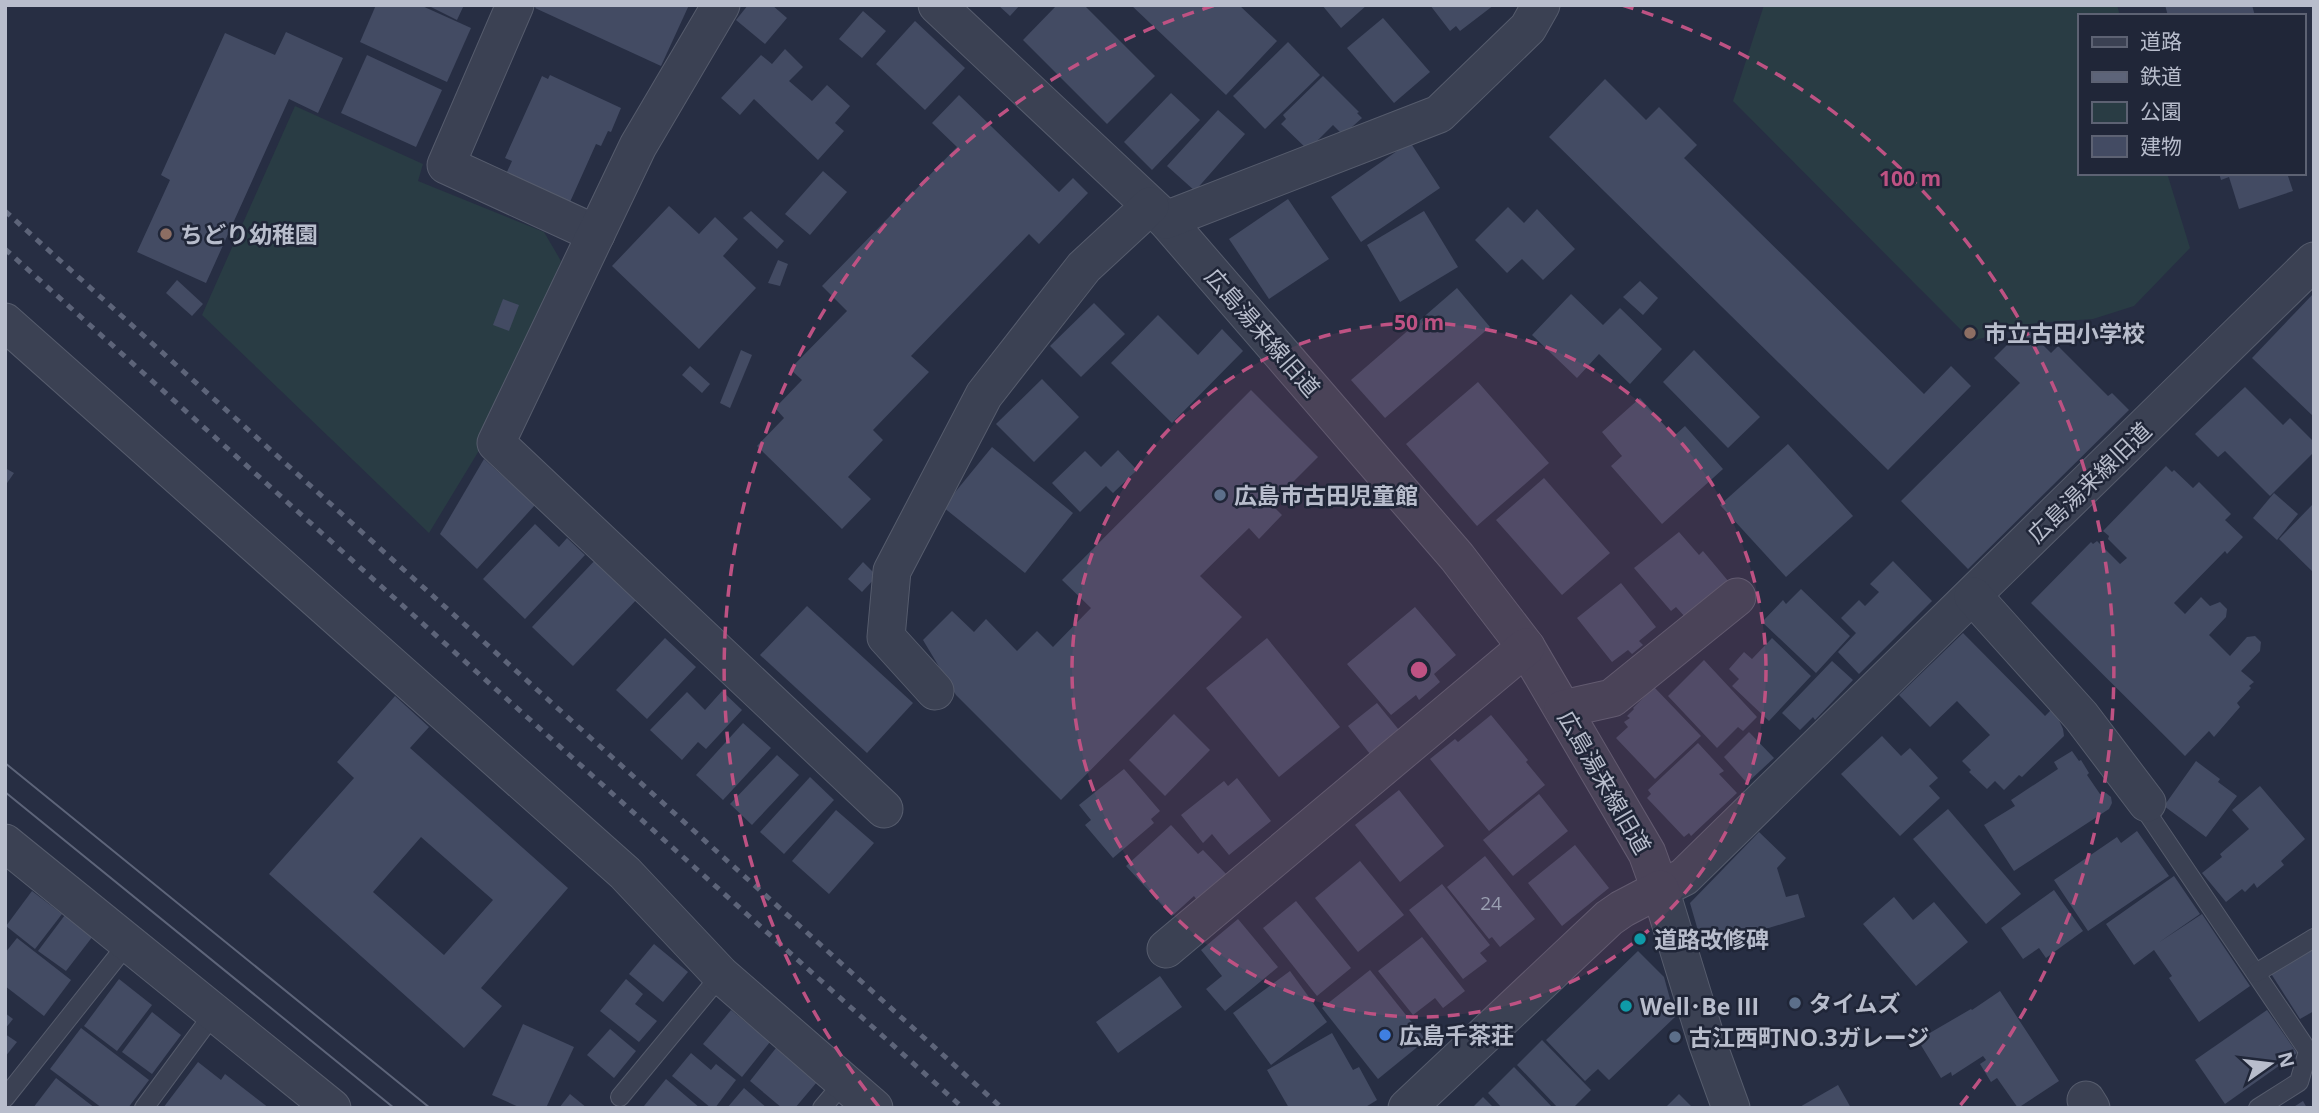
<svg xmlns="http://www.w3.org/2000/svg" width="2319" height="1113" font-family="'Open Sans','Noto Sans JP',sans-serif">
<rect width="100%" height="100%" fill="#272e43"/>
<g fill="#293c44">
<polygon points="1764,5 2117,5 2120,16 2079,16 2079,173 2167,173 2190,248 2134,306 2093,319 2036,323 1972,341 1733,101"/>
<polygon points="295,106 423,164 418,181 544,232 561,261 486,439 429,533 202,315"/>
</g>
<g fill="#434b63" fill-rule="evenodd">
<polygon points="376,5 420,5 471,28 447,82 360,42"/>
<polygon points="427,5 464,5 457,20"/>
<polygon points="537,5 689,5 661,66 535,8"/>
<polygon points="748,5 772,5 787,18 765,44 736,20"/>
<polygon points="998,5 1020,5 1010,16"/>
<polygon points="1057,5 1084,5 1155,76 1107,124 1023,40"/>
<polygon points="1131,5 1239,5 1277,41 1226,95"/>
<polygon points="1322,5 1367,5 1341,28"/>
<polygon points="1430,5 1494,5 1460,31 1456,26 1450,31"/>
<polygon points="2165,5 2252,5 2255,16 2168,16"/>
<polygon points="863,11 886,31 862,58 839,39"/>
<polygon points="1383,18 1430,72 1394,103 1347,48"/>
<polygon points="915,21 965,68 925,110 876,64"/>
<polygon points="286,32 343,58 318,113 289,99 206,283 137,252 170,180 161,175 225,33 275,55"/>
<polygon points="1288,42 1320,75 1265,129 1233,96"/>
<polygon points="785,49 803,67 789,81 812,101 827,85 850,106 835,123 844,131 818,160 754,99 740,115 721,98 761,55 772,64"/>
<polygon points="367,55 442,90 416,147 341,113"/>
<polygon points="550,75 621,108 611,132 608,131 601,146 596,144 570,202 506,174 512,161 505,158 542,76 548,79"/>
<polygon points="1323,76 1359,112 1357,113 1362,118 1343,135 1333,125 1308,150 1281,124 1286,119 1283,115"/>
<polygon points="1605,79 1646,120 1659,107 1697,145 1684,158 1924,394 1951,366 1971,386 1888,470 1549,137"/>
<polygon points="1171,93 1200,120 1152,170 1124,142"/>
<polygon points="959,95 1059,192 1073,178 1088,193 1039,244 1029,234 911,356 929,372 873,430 883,440 848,477 871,499 842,529 757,446 784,418 775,408 802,380 790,369 847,311 822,286 957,147 932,123"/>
<polygon points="1218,110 1245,134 1195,191 1167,166"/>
<polygon points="1410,142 1440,188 1361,242 1331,197"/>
<polygon points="823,171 847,192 810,235 785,214"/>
<polygon points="2219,173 2287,173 2293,191 2239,209 2229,177 2221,180"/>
<polygon points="1288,199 1329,259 1269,299 1229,239"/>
<polygon points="669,206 699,234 715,217 738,239 723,256 756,288 699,349 612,266"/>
<polygon points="1508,207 1524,223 1537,209 1575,249 1543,280 1522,259 1507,273 1475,240"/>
<polygon points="751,211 784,241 777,249 743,218"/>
<polygon points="1424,211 1458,267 1400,302 1367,245"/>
<polygon points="778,260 788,264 780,286 768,283"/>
<polygon points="177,280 203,304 192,316 166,293"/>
<polygon points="1640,281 1658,298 1643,315 1623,297"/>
<polygon points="1457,288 1490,327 1385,418 1351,380"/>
<polygon points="2314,293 2314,417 2252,358"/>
<polygon points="1571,294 1603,325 1620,308 1662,349 1630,384 1599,354 1577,378 1532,335"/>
<polygon points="503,299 519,305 509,331 493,325"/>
<polygon points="1094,303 1125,334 1081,377 1050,346"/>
<polygon points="1158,315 1198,355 1222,329 1243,351 1172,423 1111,363"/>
<polygon points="2025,327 2051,353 2058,346 2108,396 2112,393 2129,410 1968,569 1901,501 2020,383 1994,358"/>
<polygon points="741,350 752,355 730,408 720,403"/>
<polygon points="1694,350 1760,417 1728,448 1663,382"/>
<polygon points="690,366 710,384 702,393 682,375"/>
<polygon points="1042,379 1079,417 1034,462 996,424"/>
<polygon points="1478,382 1549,463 1477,526 1406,444"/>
<polygon points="2245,387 2283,425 2290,418 2314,442 2314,452 2270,496 2225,451 2218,457 2195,434"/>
<polygon points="1251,390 1318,457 1271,504 1282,515 1259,539 1249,528 1200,576 1242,617 1061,800 956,695 923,640 952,611 974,632 986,619 1017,651 1037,631 1053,647 1091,608 1062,580"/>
<polygon points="1640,398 1674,436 1685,426 1723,469 1662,524 1611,466 1622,456 1602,432"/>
<polygon points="1788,444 1853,516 1786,577 1720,505"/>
<polygon points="992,447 1073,513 1025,573 943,507"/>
<polygon points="1118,450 1137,470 1113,493 1106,486 1080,512 1052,483 1085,451 1101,467"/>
<polygon points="484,459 535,505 477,569 440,534"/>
<polygon points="2166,466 2172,472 2174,470 2193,488 2199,482 2231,514 2225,520 2243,537 2227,554 2225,551 2174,603 2185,614 2201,597 2210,606 2220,602 2227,609 2226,617 2209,635 2230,656 2247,637 2255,636 2261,642 2260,651 2241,671 2254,682 2249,686 2251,688 2237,703 2240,707 2214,737 2209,731 2185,756 2031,603 2091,542 2093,544 2097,541 2120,564 2127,558 2108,539 2109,536 2103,531"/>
<polygon points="5,468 14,473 5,486"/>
<polygon points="1544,478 1610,553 1562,595 1496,520"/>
<polygon points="2274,493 2298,514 2277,540 2253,518"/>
<polygon points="2314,503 2314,573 2279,539"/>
<polygon points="535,524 559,547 567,538 585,555 525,619 483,579"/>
<polygon points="1679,532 1699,555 1703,551 1729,582 1686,618 1676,607 1671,611 1634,568"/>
<polygon points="598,557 640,596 573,666 532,627"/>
<polygon points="1893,561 1932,601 1859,674 1838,652 1856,633 1841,618 1859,600 1865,606 1879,592 1870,584"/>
<polygon points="863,562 877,576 862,592 848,579"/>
<polygon points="1621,583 1656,627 1639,641 1643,645 1632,654 1628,650 1612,662 1577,618"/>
<polygon points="1801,589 1850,636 1816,673 1762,622 1783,600 1786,604"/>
<polygon points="807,606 913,703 867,753 760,655"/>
<polygon points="1415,607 1456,655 1434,674 1440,682 1419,700 1416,695 1391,715 1347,664"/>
<polygon points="1963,633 2045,716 2051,710 2057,716 2063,729 2064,736 2022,777 2019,775 2004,790 1995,781 1987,789 1969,772 1971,770 1962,761 1990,735 1957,701 1930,727 1899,695"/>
<polygon points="665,638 696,667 647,719 616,690"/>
<polygon points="1267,638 1340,727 1279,777 1206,688"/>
<polygon points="1772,638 1811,676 1769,721 1732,686 1739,679 1729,669 1744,652 1752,659"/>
<polygon points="1704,660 1757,717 1743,731 1738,727 1717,748 1668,696"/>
<polygon points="1832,661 1853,680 1815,720 1813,717 1800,730 1782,713"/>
<polygon points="1654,687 1701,736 1655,779 1616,738 1628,727 1624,722 1630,718 1627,716 1634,709 1633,708"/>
<polygon points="722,691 742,710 706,749 698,742 682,760 650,730 687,692 705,710"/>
<path d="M395 696 429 727 410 748 568 888 481 988 502 1006 464 1048 269 874 354 778 337 762ZM421 837 493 900 444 955 373 892Z"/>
<polygon points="1377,703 1399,730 1370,754 1348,726"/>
<polygon points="1174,714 1210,750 1165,796 1129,760"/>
<polygon points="1491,715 1528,760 1526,762 1545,785 1489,831 1430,759 1455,739 1458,742"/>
<polygon points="743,723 771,748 723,800 696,775"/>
<polygon points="1749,732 1774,758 1747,783 1724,757"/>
<polygon points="1882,736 1901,756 1910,748 1938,778 1929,786 1940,798 1900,836 1841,774"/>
<polygon points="1698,743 1724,771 1719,774 1737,793 1691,836 1689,833 1684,837 1647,798 1651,794 1648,790"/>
<polygon points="2072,751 2079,761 2081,760 2089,773 2087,775 2100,794 2106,793 2111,797 2112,803 2109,809 2014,871 1984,825 2015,806 2011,800 2058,769 2054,762"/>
<polygon points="777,755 799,775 752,825 730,804"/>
<polygon points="2196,761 2220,779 2218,782 2237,796 2206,837 2164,806"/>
<polygon points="1124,769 1160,811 1151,819 1154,823 1113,858 1085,825 1091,820 1079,805"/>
<polygon points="810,777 834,800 784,854 760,832"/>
<polygon points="1237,778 1271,821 1229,855 1212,834 1203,843 1181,815 1224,781 1228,786"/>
<polygon points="2260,786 2305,839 2281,861 2284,865 2257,888 2254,883 2245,892 2242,889 2226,902 2202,873 2222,857 2220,854 2249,829 2232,810"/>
<polygon points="1399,790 1444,846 1400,882 1355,825"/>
<polygon points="1539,794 1568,831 1513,876 1483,840"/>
<polygon points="1948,809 2021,894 1986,924 1913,839"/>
<polygon points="836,810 874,843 829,894 792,861"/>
<polygon points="1171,825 1198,854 1203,850 1229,877 1199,903 1194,896 1172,916 1126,866"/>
<polygon points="2137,831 2169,876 2088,931 2054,880 2117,837 2121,843"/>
<polygon points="1759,832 1786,858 1777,868 1786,897 1798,894 1805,917 1703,948 1690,903"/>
<polygon points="1575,845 1609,888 1562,926 1528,883"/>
<polygon points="1485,856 1535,919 1500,947 1492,937 1489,939 1447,887"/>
<polygon points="1360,861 1404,915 1358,952 1315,898"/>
<polygon points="2174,876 2200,914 2158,943 2202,914 2250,986 2199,1022 2169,978 2172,976 2154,950 2134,965 2106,924"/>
<polygon points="1442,884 1490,945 1480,953 1487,961 1463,979 1409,910"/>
<polygon points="2054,890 2083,931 2046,958 2039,948 2023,959 2001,928"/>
<polygon points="32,891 62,914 35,949 6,926"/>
<polygon points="1894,897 1913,920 1934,902 1968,942 1916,986 1863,924"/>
<polygon points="1296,901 1351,968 1317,996 1263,928"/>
<polygon points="65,915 93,936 66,971 38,951"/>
<polygon points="1238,919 1278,967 1225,1011 1206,989 1222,976 1201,950"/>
<polygon points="1422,937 1465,991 1443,1008 1435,998 1413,1015 1378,971"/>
<polygon points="17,938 71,980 44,1016 5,986 5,953"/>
<polygon points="654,944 688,972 663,1002 629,974"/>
<polygon points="2314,946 2314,1011 2300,1019 2270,972"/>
<polygon points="1638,951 1664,977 1675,1017 1609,1080 1598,1069 1585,1081 1546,1040"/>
<polygon points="1370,970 1426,1040 1378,1079 1322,1008"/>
<polygon points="1290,971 1327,1022 1271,1065 1233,1013"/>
<polygon points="1160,976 1182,1007 1118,1053 1096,1022"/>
<polygon points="119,979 152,1005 117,1051 84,1026"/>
<polygon points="626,979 643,994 635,1004 657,1021 639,1042 600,1011"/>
<polygon points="2000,991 2059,1081 2018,1108 1997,1078 1991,1082 1980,1064 1986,1060 1983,1056 1952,1076 1951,1072 1941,1078 1919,1042 1929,1036 1928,1034 1971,1009 1972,1010"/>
<polygon points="731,1010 770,1042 742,1077 703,1044"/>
<polygon points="2267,1010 2297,1053 2225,1104 2195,1060"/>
<polygon points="152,1012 181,1035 152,1074 122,1052"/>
<polygon points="5,1013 13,1019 5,1029"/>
<polygon points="523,1024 574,1047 546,1108 521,1108 492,1095"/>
<polygon points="81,1028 149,1080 128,1108 102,1108 50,1069"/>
<polygon points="610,1029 636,1051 614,1078 587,1055"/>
<polygon points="1332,1033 1353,1070 1359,1067 1377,1100 1364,1108 1289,1108 1267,1070"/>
<polygon points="5,1034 17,1042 5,1057"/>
<polygon points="1542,1040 1591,1090 1573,1108 1558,1108 1517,1065"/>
<polygon points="776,1048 817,1082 795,1108 782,1108 750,1081"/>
<polygon points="691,1053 711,1070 716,1064 736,1080 715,1108 711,1108 672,1076"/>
<polygon points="198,1062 221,1080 225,1074 269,1108 163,1108"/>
<polygon points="1514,1067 1553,1108 1502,1108 1488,1093"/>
<polygon points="56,1078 95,1108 33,1108"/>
<polygon points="666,1079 700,1108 646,1108 644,1106"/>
<polygon points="1838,1085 1851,1108 1798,1108"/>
<polygon points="744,1088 767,1108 727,1108"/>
<polygon points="570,1094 587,1108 559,1108"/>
<polygon points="1679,1094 1693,1108 1665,1108"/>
<polygon points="1483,1097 1494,1108 1472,1108"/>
<polygon points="2303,1101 2307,1108 2292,1108"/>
</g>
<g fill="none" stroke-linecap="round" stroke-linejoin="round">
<g stroke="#565c6d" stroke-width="20">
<g id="lane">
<polyline points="2147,803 2148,814 2308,1051 2299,1082 2258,1108"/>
<polyline points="2256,973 2314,938"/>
<polyline points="620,1097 721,975"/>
<polyline points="5,1098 128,943"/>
<polyline points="144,1108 214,1013"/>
<polyline points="822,1108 844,1082"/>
</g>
</g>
<g stroke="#565c6d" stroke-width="39">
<g id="street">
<polyline points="515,5 446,165 596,234"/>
<polyline points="721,5 638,146 496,443 884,809"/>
<polyline points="937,5 1166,220 1457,557 1526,647 1647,853 1660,889 1684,877 2314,261"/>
<polyline points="1166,220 1439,114 1528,28 1541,5"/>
<polyline points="5,322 625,873 721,975 874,1108"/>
<polyline points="1973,596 2081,716 2147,803"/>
<polyline points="935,691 886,637 892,571 984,395 1084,267 1150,206"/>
<polyline points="1563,709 1612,698 1737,597"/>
<polyline points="5,843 332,1108"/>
<polyline points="1166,949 1526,647"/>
<polyline points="2086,1100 2091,1108"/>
<polyline points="1407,1108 1609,918 1622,909 1660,889 1707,1042 1731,1108"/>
</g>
</g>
<use href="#lane" stroke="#3b4153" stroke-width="18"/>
<use href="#street" stroke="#3b4153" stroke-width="37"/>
<g stroke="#5d6479" stroke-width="2">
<polyline points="5,763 430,1108"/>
<polyline points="5,792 394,1108"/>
</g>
<g stroke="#5d6479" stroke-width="5" stroke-dasharray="7 7" stroke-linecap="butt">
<polyline points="5,211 1002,1108"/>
<polyline points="5,249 963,1108"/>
</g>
</g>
<circle cx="1419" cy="670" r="347" fill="#be5283" fill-opacity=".12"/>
<g fill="none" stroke="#be5283" stroke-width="3.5" stroke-dasharray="12 9">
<circle cx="1419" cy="670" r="347"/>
<path d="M879 1107A695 695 0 0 1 1216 5M1622 5A695 695 0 0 1 1959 1107"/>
</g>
<g fill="#8d6e63" stroke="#202638" stroke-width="2.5">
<circle cx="166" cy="234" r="7"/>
<circle cx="1970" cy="333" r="7"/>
</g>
<g fill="#5c6f8a" stroke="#202638" stroke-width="2.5">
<circle cx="1220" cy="495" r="7"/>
<circle cx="1795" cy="1003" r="7"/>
<circle cx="1675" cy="1037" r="7"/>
</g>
<g fill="#0f9aa8" stroke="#202638" stroke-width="2.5">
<circle cx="1640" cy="939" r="7"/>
<circle cx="1626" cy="1006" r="7"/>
</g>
<circle fill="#3f7fe0" stroke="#202638" stroke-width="2.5" cx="1385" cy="1035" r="7"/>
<g text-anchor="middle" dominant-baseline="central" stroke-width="5" stroke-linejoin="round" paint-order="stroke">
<g font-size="19" fill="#9ba0b2">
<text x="1491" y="903">24</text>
</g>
<g font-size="23" font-weight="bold" fill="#b8bdcc" stroke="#202638" text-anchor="start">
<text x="180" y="234">ちどり幼稚園</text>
<text x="1984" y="333">市立古田小学校</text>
<text x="1234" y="495">広島市古田児童館</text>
<text x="1654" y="939">道路改修碑</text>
<text x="1809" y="1003">タイムズ</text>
<text x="1640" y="1006">Well･Be III</text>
<text x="1399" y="1035">広島千茶荘</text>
<text x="1689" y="1037">古江西町NO.3ガレージ</text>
</g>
<g font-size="23" fill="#b8bdcc" stroke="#202638">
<text transform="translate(1263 332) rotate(49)">広島湯来線旧道</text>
<text transform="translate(2089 482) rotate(-44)">広島湯来線旧道</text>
<text transform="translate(1605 782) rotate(60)">広島湯来線旧道</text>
</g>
</g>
<circle cx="1419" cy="670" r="10" fill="#be5283" stroke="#202638" stroke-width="3.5"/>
<g font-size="21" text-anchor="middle" font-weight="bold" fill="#be5283" stroke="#202638" stroke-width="5" stroke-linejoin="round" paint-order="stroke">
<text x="1910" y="186">100 m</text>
<text x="1419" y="330">50 m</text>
</g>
<rect width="2319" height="1113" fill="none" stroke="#b8bdcc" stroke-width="14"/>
<rect x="2078" y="14" width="228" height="161" fill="#202638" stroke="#5d6273" stroke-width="2"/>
<rect x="2092" y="37" width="35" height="10" fill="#3b4153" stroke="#5d6273" stroke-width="2"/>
<text x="2140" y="49" font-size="21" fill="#b8bdcc">道路</text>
<rect x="2092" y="72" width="35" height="10" fill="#5d6479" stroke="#5d6273" stroke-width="2"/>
<text x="2140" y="84" font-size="21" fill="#b8bdcc">鉄道</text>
<rect x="2092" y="102" width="35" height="21" fill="#293c44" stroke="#5d6273" stroke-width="2"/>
<text x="2140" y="119" font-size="21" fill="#b8bdcc">公園</text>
<rect x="2092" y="136" width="35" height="21" fill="#434b63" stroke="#5d6273" stroke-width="2"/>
<text x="2140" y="154" font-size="21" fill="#b8bdcc">建物</text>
<g transform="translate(2270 1064) rotate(76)" stroke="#202638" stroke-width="5" paint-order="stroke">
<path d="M0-5L12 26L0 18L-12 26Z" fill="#b8bdcc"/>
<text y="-10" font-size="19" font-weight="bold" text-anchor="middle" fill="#b8bdcc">N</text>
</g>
</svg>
